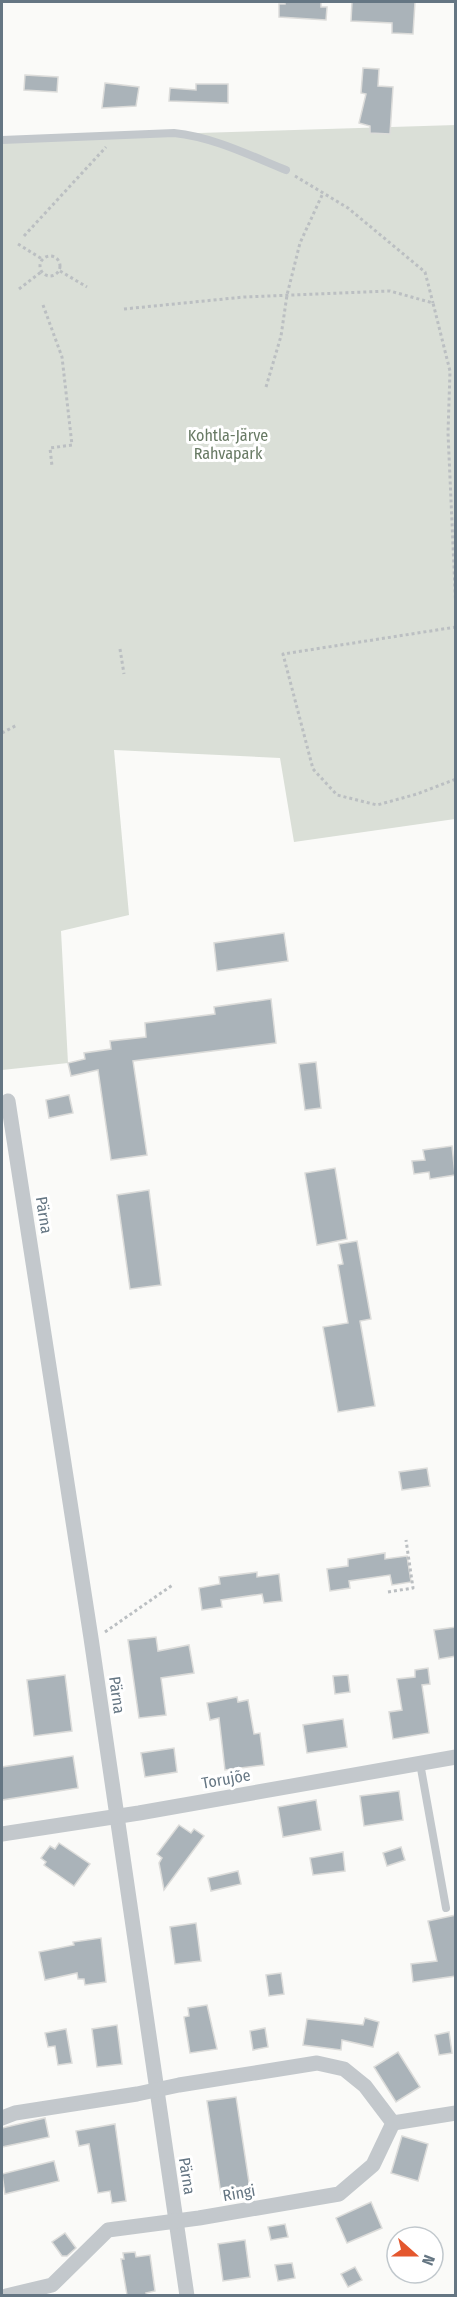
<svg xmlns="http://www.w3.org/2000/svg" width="457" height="2297" font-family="'Fira Sans Condensed',sans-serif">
<rect width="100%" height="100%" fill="#fafaf8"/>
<polygon fill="#dadfd7" points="456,125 455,819 294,842 280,758 114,750 129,915 61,931 68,1063 2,1070 2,139"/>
<g fill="#aab3b9" stroke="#dcdcda" stroke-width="1.5">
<polygon points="285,2 321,2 321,7 327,7 326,20 279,17 279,4 285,4"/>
<polygon points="352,2 415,2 413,34 392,33 392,23 351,21"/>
<polygon points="363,68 379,69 378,86 393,87 390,134 370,133 370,126 359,123 366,94 361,93"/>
<polygon points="25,75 58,77 57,92 24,90"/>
<polygon points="105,83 139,87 136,106 102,108"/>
<polygon points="196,84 228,84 228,103 169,101 170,88 196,90"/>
<polygon points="284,933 288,961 217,971 214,943"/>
<polygon points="271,999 276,1043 133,1061 147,1155 111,1160 98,1070 71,1076 68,1063 85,1059 84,1053 111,1049 110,1041 146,1037 145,1023 215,1014 214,1007"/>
<polygon points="316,1062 321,1108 305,1110 299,1064"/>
<polygon points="69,1095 73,1113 49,1118 46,1100"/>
<polygon points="452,1146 455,1175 430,1179 429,1172 414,1174 412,1161 425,1160 423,1150"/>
<polygon points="335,1168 347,1239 317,1245 305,1173"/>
<polygon points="149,1190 161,1285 130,1289 117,1195"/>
<polygon points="357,1241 371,1319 360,1321 375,1406 338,1412 323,1327 348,1323 338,1265 343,1264 339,1244"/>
<polygon points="427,1468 430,1486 402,1490 399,1472"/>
<polygon points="385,1553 385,1559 407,1556 411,1582 392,1585 390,1575 349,1581 350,1588 330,1591 327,1569 348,1566 348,1559"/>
<polygon points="257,1572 257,1577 279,1574 282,1601 264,1603 262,1594 221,1600 222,1607 202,1610 199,1588 220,1584 219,1577"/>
<polygon points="456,1627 456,1656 439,1659 434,1630"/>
<polygon points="156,1637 158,1651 189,1645 194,1673 161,1678 166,1715 139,1718 128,1640"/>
<polygon points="428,1668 430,1684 422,1685 429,1733 393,1739 389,1712 402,1710 397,1679 415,1677 415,1670"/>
<polygon points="65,1675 72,1731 34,1736 27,1680"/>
<polygon points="348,1675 350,1692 335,1694 333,1676"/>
<polygon points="237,1697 238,1702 248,1700 254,1734 260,1733 264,1765 225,1770 219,1718 210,1720 207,1703"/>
<polygon points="343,1719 347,1747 307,1753 303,1725"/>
<polygon points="174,1748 177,1772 145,1777 141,1753"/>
<polygon points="73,1756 78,1788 2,1800 2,1767"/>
<polygon points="399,1791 403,1820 364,1826 360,1796"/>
<polygon points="316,1800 321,1830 283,1837 278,1807"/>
<polygon points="179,1825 191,1833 194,1829 204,1836 164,1890 159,1863 162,1858 157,1854"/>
<polygon points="59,1843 90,1864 74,1886 44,1865 46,1862 41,1858 50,1846 55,1849"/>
<polygon points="401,1847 405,1860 387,1866 383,1853"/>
<polygon points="343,1852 345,1871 313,1875 310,1858"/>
<polygon points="238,1871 241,1884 211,1891 208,1878"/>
<polygon points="456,1915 456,1976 413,1982 411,1964 437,1961 428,1921"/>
<polygon points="196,1923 201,1961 175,1964 170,1927"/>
<polygon points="101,1938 106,1982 85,1985 84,1979 78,1979 77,1973 45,1980 39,1952 74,1945 73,1942"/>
<polygon points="281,1973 284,1994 269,1996 266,1975"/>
<polygon points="207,2005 217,2049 190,2053 184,2017 189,2016 188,2008"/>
<polygon points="365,2018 379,2022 373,2047 342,2040 341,2050 303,2045 307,2019 363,2025"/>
<polygon points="117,2025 122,2064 97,2067 92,2029"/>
<polygon points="265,2028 268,2047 253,2050 250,2031"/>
<polygon points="66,2029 72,2063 58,2065 55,2046 48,2047 45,2033"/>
<polygon points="449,2032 452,2053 439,2055 435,2035"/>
<polygon points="398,2052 420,2087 396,2102 374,2067"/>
<polygon points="236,2097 250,2189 221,2194 207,2101"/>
<polygon points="45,2118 49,2137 2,2147 2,2128"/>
<polygon points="115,2124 126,2201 112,2203 110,2191 98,2193 89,2144 79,2146 76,2131"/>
<polygon points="402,2136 428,2144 418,2181 391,2173"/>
<polygon points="54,2161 59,2181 5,2194 2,2174"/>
<polygon points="371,2202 382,2228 347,2243 336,2218"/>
<polygon points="285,2224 288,2237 271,2240 268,2227"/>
<polygon points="65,2233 76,2248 67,2256 62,2256 52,2242"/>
<polygon points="245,2240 250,2277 223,2281 218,2244"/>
<polygon points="135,2252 136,2257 150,2255 155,2291 146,2293 147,2295 127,2295 121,2259 124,2259 123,2253"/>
<polygon points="292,2263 295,2278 278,2281 275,2265"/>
<polygon points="355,2267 362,2280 348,2287 341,2274"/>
</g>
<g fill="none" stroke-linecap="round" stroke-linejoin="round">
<g stroke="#bbbfc2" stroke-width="3" stroke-dasharray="3 3" stroke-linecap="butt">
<polyline points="295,176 348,208 425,272 433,303"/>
<polyline points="24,236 106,147"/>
<polyline points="18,244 42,259"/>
<circle cx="50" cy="266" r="10"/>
<polyline points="60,271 87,287"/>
<polyline points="19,289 41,272"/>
<polyline points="43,305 62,357 72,445 50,448 52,466"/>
<polyline points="124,309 244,297 390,291 433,303 450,371 448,433 456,612"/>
<polyline points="266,387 281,336 287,295 300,243 323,193"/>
<polyline points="456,627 283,654 313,769 337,795 377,805 417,794 456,779"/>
<polyline points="120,649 124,674"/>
<polyline points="2,733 17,725"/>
<polyline points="388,1592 413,1588 406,1540"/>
<polyline points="105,1632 174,1584"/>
</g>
<g stroke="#c3c8cc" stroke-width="8">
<path d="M2 140 174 133C213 137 249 155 286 170"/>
<polyline points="420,1763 446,1908"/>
</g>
<g stroke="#c3c8cc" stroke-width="15">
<polyline points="8,1101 91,1638 187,2296"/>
<polyline points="2,1834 139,1813 456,1757"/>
<polyline points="2,2118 15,2113 137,2094 179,2085 317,2063 344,2069 365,2086 393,2123 373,2165 339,2194 199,2218 108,2230 52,2285 6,2296"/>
<polyline points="393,2123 456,2113"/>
</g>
</g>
<g text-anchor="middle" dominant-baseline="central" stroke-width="6" stroke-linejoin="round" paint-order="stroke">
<g font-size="16" fill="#687a64" stroke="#fff">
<text x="228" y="435">Kohtla-Järve<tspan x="228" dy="18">Rahvapark</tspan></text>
</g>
<g font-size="16" fill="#657683" stroke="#fff">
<text transform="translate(44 1215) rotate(81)">Pärna</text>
<text transform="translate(117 1695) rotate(82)">Pärna</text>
<text transform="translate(226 1779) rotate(-10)">Torujõe</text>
<text transform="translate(187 2176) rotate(81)">Pärna</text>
<text transform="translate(239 2193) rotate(-10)">Ringi</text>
</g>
</g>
<rect width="457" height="2297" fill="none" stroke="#657683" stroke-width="6"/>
<g transform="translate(415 2255) rotate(111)"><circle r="28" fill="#ffffff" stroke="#c1c8cd" stroke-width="1.5"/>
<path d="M0-4.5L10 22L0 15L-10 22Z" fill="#e4572e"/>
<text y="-9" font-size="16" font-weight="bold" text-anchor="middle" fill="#657683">N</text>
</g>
</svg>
